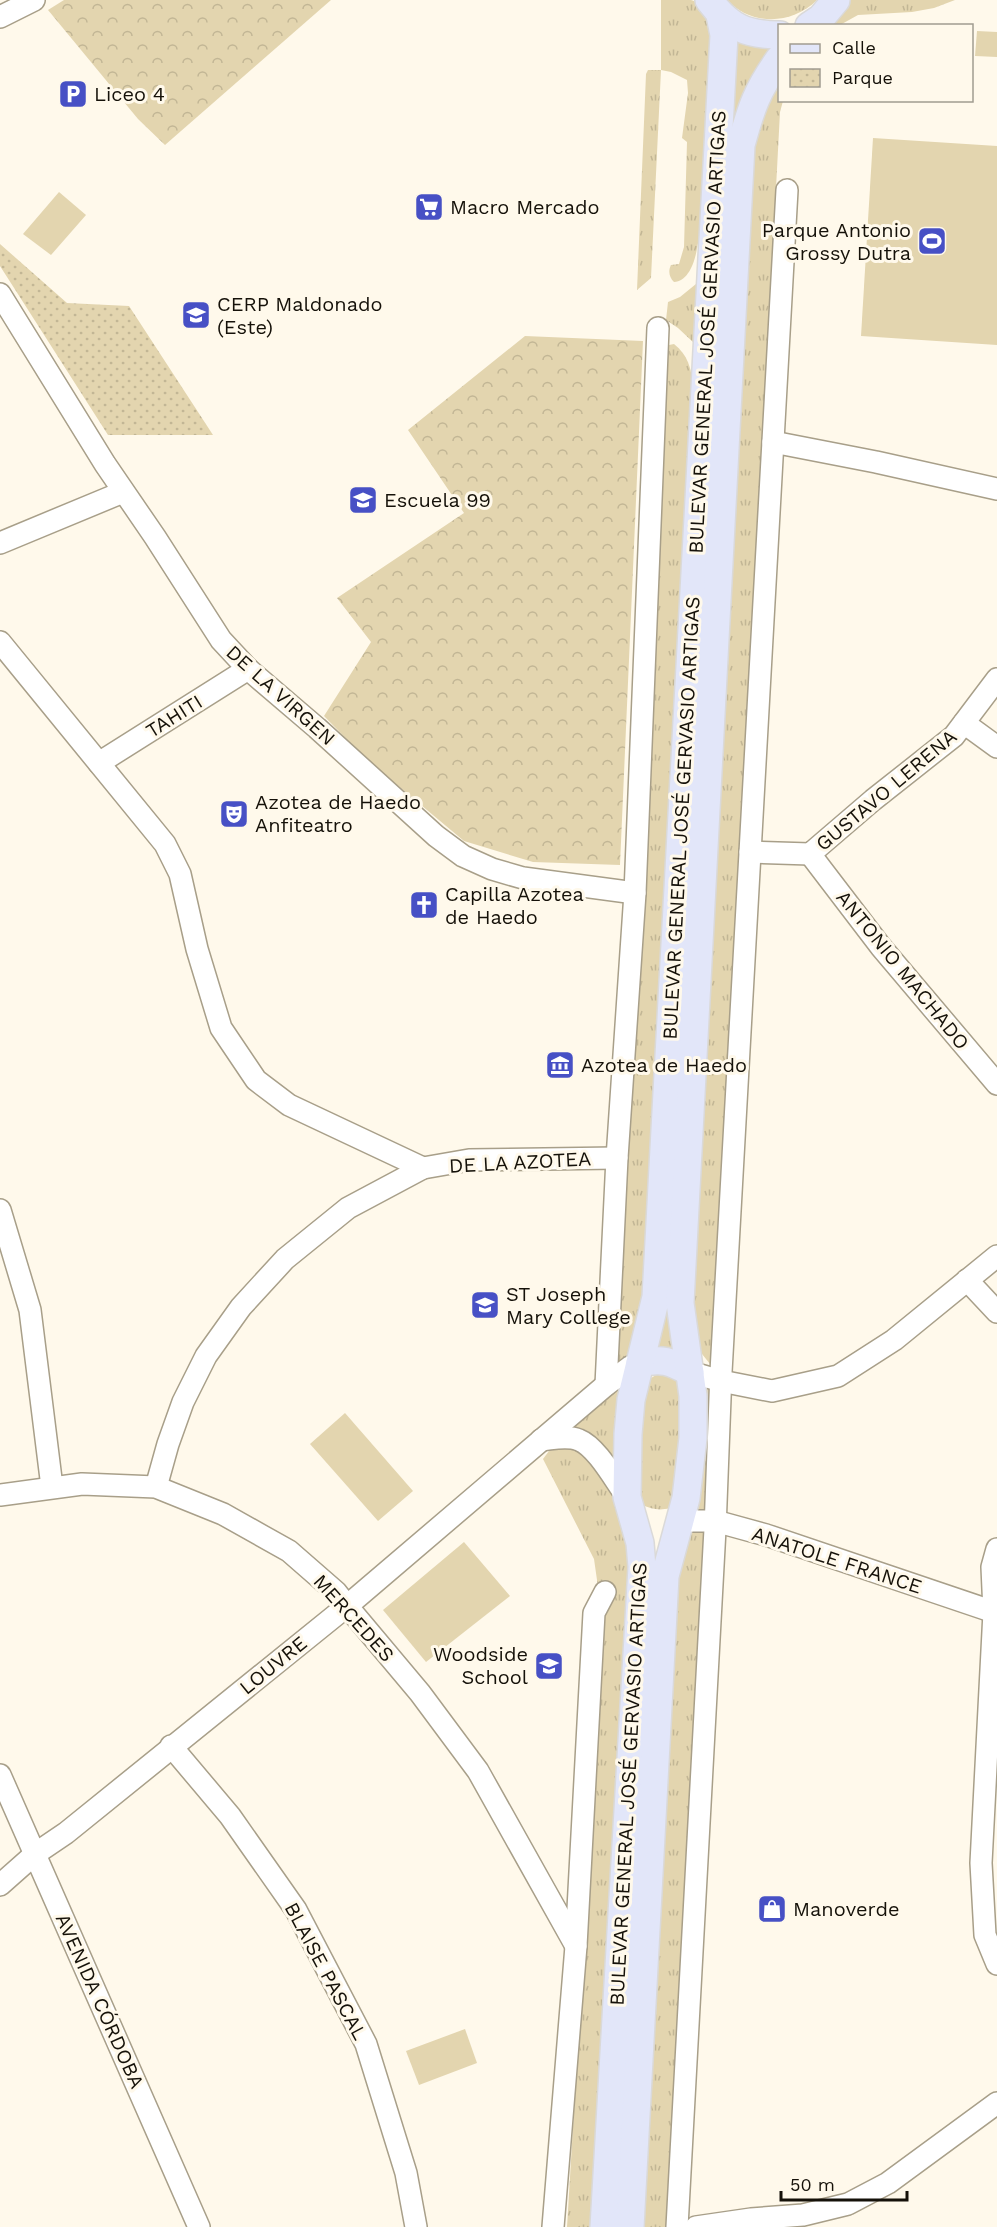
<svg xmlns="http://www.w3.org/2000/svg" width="997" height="2227" font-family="'Work Sans',sans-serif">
<defs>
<pattern id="grass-tufts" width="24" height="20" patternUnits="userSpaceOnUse" patternTransform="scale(1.5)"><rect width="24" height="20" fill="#e3d5af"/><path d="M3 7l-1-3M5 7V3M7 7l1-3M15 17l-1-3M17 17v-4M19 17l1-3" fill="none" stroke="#c2b695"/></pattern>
<pattern id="forest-crowns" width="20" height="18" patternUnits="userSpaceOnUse" patternTransform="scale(1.5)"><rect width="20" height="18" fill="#e3d5af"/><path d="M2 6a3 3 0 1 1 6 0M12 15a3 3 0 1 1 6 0" fill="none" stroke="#c2b695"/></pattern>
<pattern id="park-dots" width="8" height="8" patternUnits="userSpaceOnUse" patternTransform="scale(1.5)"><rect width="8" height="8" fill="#e3d5af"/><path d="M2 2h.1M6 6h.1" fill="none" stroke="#c2b695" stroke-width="1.8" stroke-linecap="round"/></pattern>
</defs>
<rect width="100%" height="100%" fill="#fff9eb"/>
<g fill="url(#grass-tufts)">
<path d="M661 0C670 0 682 0 691 0 704 3 712 25 717 35L706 189 702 194C700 215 702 280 674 282 669 277 668 271 671 265L679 264 684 247 687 142 682 138 688 93 687 80 671 72 661 70 651 278 637 290 646 74 648 70H661Z"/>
<path d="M727 0H817C792 25 751 26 727 0Z"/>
<polygon points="849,0 955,0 934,8 912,12 858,15 840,25 827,26"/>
<polygon points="734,38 775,45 754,79 675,1349 656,1348"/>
<polygon points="779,73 780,100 783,101 780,112 714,1369 698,1349 689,1301 750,149"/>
<polygon points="696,284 700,284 694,343 678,328 666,320 668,302 680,297"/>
<path d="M674 344C688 355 691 368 693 385L648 1291 634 1350 622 1363 617 1362 667 348 669 345Z"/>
<path d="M659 1373 677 1377 686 1429 670 1508C659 1511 652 1509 642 1505L637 1491 645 1382Z"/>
<polygon points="625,1376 617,1469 560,1431"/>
<polygon points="703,1383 719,1389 708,1509 696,1510"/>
<polygon points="556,1446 578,1447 616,1492 629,1553 632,1583 598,2227 567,2227 603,1628 607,1605 598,1587 594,1559 543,1459 549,1451"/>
<polygon points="707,1530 666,2227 641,2227 670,1598 691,1533"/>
</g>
<g fill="url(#forest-crowns)">
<polygon points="64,0 331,0 165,145 138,119 48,10"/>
<polygon points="525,336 643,341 620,865 533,862 464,841 366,759 324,716 371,642 337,598 464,513 408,430"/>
</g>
<polygon fill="url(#park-dots)" points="0,244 67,303 129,306 213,435 108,435 0,266"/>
<g fill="#e3d5af">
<polygon points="977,31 997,32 997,57 975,56"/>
<polygon points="873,138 997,146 997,345 861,336"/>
<polygon points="59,192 86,215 51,255 23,234"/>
<polygon points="345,1413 413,1491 378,1521 310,1444"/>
<polygon points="464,1542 510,1596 426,1662 383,1610"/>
<polygon points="465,2029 477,2063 419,2085 406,2051"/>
</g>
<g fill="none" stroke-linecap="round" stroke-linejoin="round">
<g stroke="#a89f89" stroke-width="24">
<g id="minor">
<polyline points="0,17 34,0"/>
<polyline points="0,294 105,464 155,537 221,640 248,669 317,728 436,836 463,856 492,869 523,878 635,893"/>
<polyline points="773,442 876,462 997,489"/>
<polyline points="0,543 123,492"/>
<polyline points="0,642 165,844 180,874 197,949 221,1028 256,1080 289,1105 423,1168"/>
<polyline points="964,723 997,747"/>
<polyline points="99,763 248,669"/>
<polyline points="750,852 810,854 873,800 954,736 997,679"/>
<polyline points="810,854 881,947 997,1084"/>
<polyline points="0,1210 30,1310 52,1487"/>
<polyline points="967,1280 997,1312"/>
<polyline points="690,1372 721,1381 772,1391 838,1376 894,1340 997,1256"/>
<polyline points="606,1385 617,1158 635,893 658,328"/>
<path d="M541 1440C553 1439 567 1435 579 1440 597 1447 615 1481 627 1497"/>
<polyline points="156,1487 168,1444 183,1402 206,1356 241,1307 285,1259 348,1208 423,1168 469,1160 617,1158"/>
<polyline points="0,1495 82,1484 156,1487 223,1514 289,1551 336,1592 347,1606 420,1693 478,1771 576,1946"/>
<polyline points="678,1521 715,1521 766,1535 994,1612"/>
<polyline points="997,1549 992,1567 994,1612 981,1863 985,1935 997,1964"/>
<polyline points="171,1746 230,1816 296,1910 366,2044 406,2173 416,2227"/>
<polyline points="0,1775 199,2227"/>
<polyline points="0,1885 35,1854 66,1833 347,1606 606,1385 630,1367 640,1363"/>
<polyline points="553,2227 576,1946 594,1613 605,1592"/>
<polyline points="677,2227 715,1529 721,1372 787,190"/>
<polyline points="696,2227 751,2219 803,2215 848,2204 888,2183 997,2103"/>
</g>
</g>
<g stroke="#dad9d8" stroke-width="30">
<g id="major">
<path d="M709 0C729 27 746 35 780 35"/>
<polyline points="809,26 821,18 836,0"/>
<path d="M640 1363C662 1358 670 1361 690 1372"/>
<polyline points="604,2227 642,1567 640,1543 627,1497 628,1434 631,1400 656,1297 724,35 720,15"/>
<path d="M630 2227 665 1576 686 1498 693 1438V1396L680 1303 741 145C751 108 757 90 780 58"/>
</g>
</g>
<use href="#minor" stroke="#fff" stroke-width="21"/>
<use href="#major" stroke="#e2e6f9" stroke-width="27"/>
</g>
<defs>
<g id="parking-square" transform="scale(1.5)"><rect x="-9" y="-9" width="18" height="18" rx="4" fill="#4750c5" stroke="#fff9eb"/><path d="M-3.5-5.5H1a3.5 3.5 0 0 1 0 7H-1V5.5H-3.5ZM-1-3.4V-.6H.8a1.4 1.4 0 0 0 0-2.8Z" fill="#fff"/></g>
<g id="supermarket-square" transform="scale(1.5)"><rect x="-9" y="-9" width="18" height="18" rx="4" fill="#4750c5" stroke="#fff9eb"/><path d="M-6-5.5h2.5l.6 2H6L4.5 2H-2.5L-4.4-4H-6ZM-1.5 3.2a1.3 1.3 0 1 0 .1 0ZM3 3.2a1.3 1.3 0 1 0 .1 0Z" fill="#fff"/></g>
<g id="stadium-square" transform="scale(1.5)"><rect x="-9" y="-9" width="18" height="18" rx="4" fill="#4750c5" stroke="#fff9eb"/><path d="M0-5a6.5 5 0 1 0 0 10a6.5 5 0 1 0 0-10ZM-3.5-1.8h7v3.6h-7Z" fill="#fff"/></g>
<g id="university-square" transform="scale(1.5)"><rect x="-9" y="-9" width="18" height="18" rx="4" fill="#4750c5" stroke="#fff9eb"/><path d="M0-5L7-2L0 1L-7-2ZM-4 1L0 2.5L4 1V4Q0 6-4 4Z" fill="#fff"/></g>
<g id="school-square" transform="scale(1.5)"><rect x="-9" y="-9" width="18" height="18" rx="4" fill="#4750c5" stroke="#fff9eb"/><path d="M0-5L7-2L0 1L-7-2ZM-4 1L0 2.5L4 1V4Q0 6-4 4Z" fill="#fff"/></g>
<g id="theatre-square" transform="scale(1.5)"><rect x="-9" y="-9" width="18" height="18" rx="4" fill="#4750c5" stroke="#fff9eb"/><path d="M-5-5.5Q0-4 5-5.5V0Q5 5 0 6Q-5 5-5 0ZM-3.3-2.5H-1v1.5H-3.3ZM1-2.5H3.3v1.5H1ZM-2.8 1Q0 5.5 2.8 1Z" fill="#fff"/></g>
<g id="church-square" transform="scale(1.5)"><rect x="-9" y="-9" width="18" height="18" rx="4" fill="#4750c5" stroke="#fff9eb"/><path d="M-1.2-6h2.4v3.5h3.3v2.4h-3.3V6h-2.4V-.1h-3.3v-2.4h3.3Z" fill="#fff"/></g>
<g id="museum-square" transform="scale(1.5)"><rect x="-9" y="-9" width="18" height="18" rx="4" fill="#4750c5" stroke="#fff9eb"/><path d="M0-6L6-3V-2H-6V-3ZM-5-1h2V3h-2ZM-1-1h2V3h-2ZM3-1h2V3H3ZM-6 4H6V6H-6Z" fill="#fff"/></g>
<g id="shop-square" transform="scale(1.5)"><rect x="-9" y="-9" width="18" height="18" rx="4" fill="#4750c5" stroke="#fff9eb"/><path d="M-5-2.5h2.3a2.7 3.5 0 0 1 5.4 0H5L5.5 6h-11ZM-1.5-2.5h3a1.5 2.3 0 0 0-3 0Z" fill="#fff"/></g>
</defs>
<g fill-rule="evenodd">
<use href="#parking-square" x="73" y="94"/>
<use href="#supermarket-square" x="429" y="207"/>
<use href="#stadium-square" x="932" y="241"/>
<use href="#university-square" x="196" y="315"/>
<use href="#school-square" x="363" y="500"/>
<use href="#theatre-square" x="234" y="814"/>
<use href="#church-square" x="424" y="905"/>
<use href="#museum-square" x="560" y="1065"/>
<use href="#school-square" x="485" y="1305"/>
<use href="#school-square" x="549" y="1666"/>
<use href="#shop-square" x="772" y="1909"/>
</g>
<g text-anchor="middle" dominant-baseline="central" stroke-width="6" stroke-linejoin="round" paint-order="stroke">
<g font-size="20" fill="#151109" stroke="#fff9eb" text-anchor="start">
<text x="94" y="94">Liceo 4</text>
<text x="450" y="207">Macro Mercado</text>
<text x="911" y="230" text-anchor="end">Parque Antonio<tspan x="911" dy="23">Grossy Dutra</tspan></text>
<text x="217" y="304">CERP Maldonado<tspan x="217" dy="23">(Este)</tspan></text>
<text x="384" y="500">Escuela 99</text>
<text x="255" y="802">Azotea de Haedo<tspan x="255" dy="23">Anfiteatro</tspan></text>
<text x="445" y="894">Capilla Azotea<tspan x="445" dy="23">de Haedo</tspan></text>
<text x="581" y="1065">Azotea de Haedo</text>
<text x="506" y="1294">ST Joseph<tspan x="506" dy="23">Mary College</tspan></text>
<text x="528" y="1654" text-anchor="end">Woodside<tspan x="528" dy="23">School</tspan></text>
<text x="793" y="1909">Manoverde</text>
</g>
<g font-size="20" fill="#151109" stroke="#fff9eb">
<text transform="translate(707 332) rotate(-87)">BULEVAR GENERAL JOSÉ GERVASIO ARTIGAS</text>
<text transform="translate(281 695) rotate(42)">DE LA VIRGEN</text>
<text transform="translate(174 716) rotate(-32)">TAHITI</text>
<text transform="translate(886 790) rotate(-40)">GUSTAVO LERENA</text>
<text transform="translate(681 818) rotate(-87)">BULEVAR GENERAL JOSÉ GERVASIO ARTIGAS</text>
<text transform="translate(903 970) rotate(51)">ANTONIO MACHADO</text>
<text transform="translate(520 1162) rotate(-3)">DE LA AZOTEA</text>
<text transform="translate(837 1560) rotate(18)">ANATOLE FRANCE</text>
<text transform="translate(354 1618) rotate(48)">MERCEDES</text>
<text transform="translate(273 1665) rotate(-39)">LOUVRE</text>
<text transform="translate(628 1784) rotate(-87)">BULEVAR GENERAL JOSÉ GERVASIO ARTIGAS</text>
<text transform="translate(326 1971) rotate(62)">BLAISE PASCAL</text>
<text transform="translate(100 2001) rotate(66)">AVENIDA CÓRDOBA</text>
</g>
</g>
<rect x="778" y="24" width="195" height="78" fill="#fff9eb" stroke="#a19c91" stroke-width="1.5"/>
<rect x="790" y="44" width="30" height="9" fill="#e2e6f9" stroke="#a19c91" stroke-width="1.5"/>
<text x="832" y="54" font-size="18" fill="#151109">Calle</text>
<rect x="790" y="69" width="30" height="18" fill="url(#park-dots)" stroke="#a19c91" stroke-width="1.5"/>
<text x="832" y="84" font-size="18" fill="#151109">Parque</text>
<path d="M781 2191v9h126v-9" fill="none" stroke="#151109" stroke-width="3"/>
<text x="790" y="2191" font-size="18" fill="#151109" stroke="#fff9eb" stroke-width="4.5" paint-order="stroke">50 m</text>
</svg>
